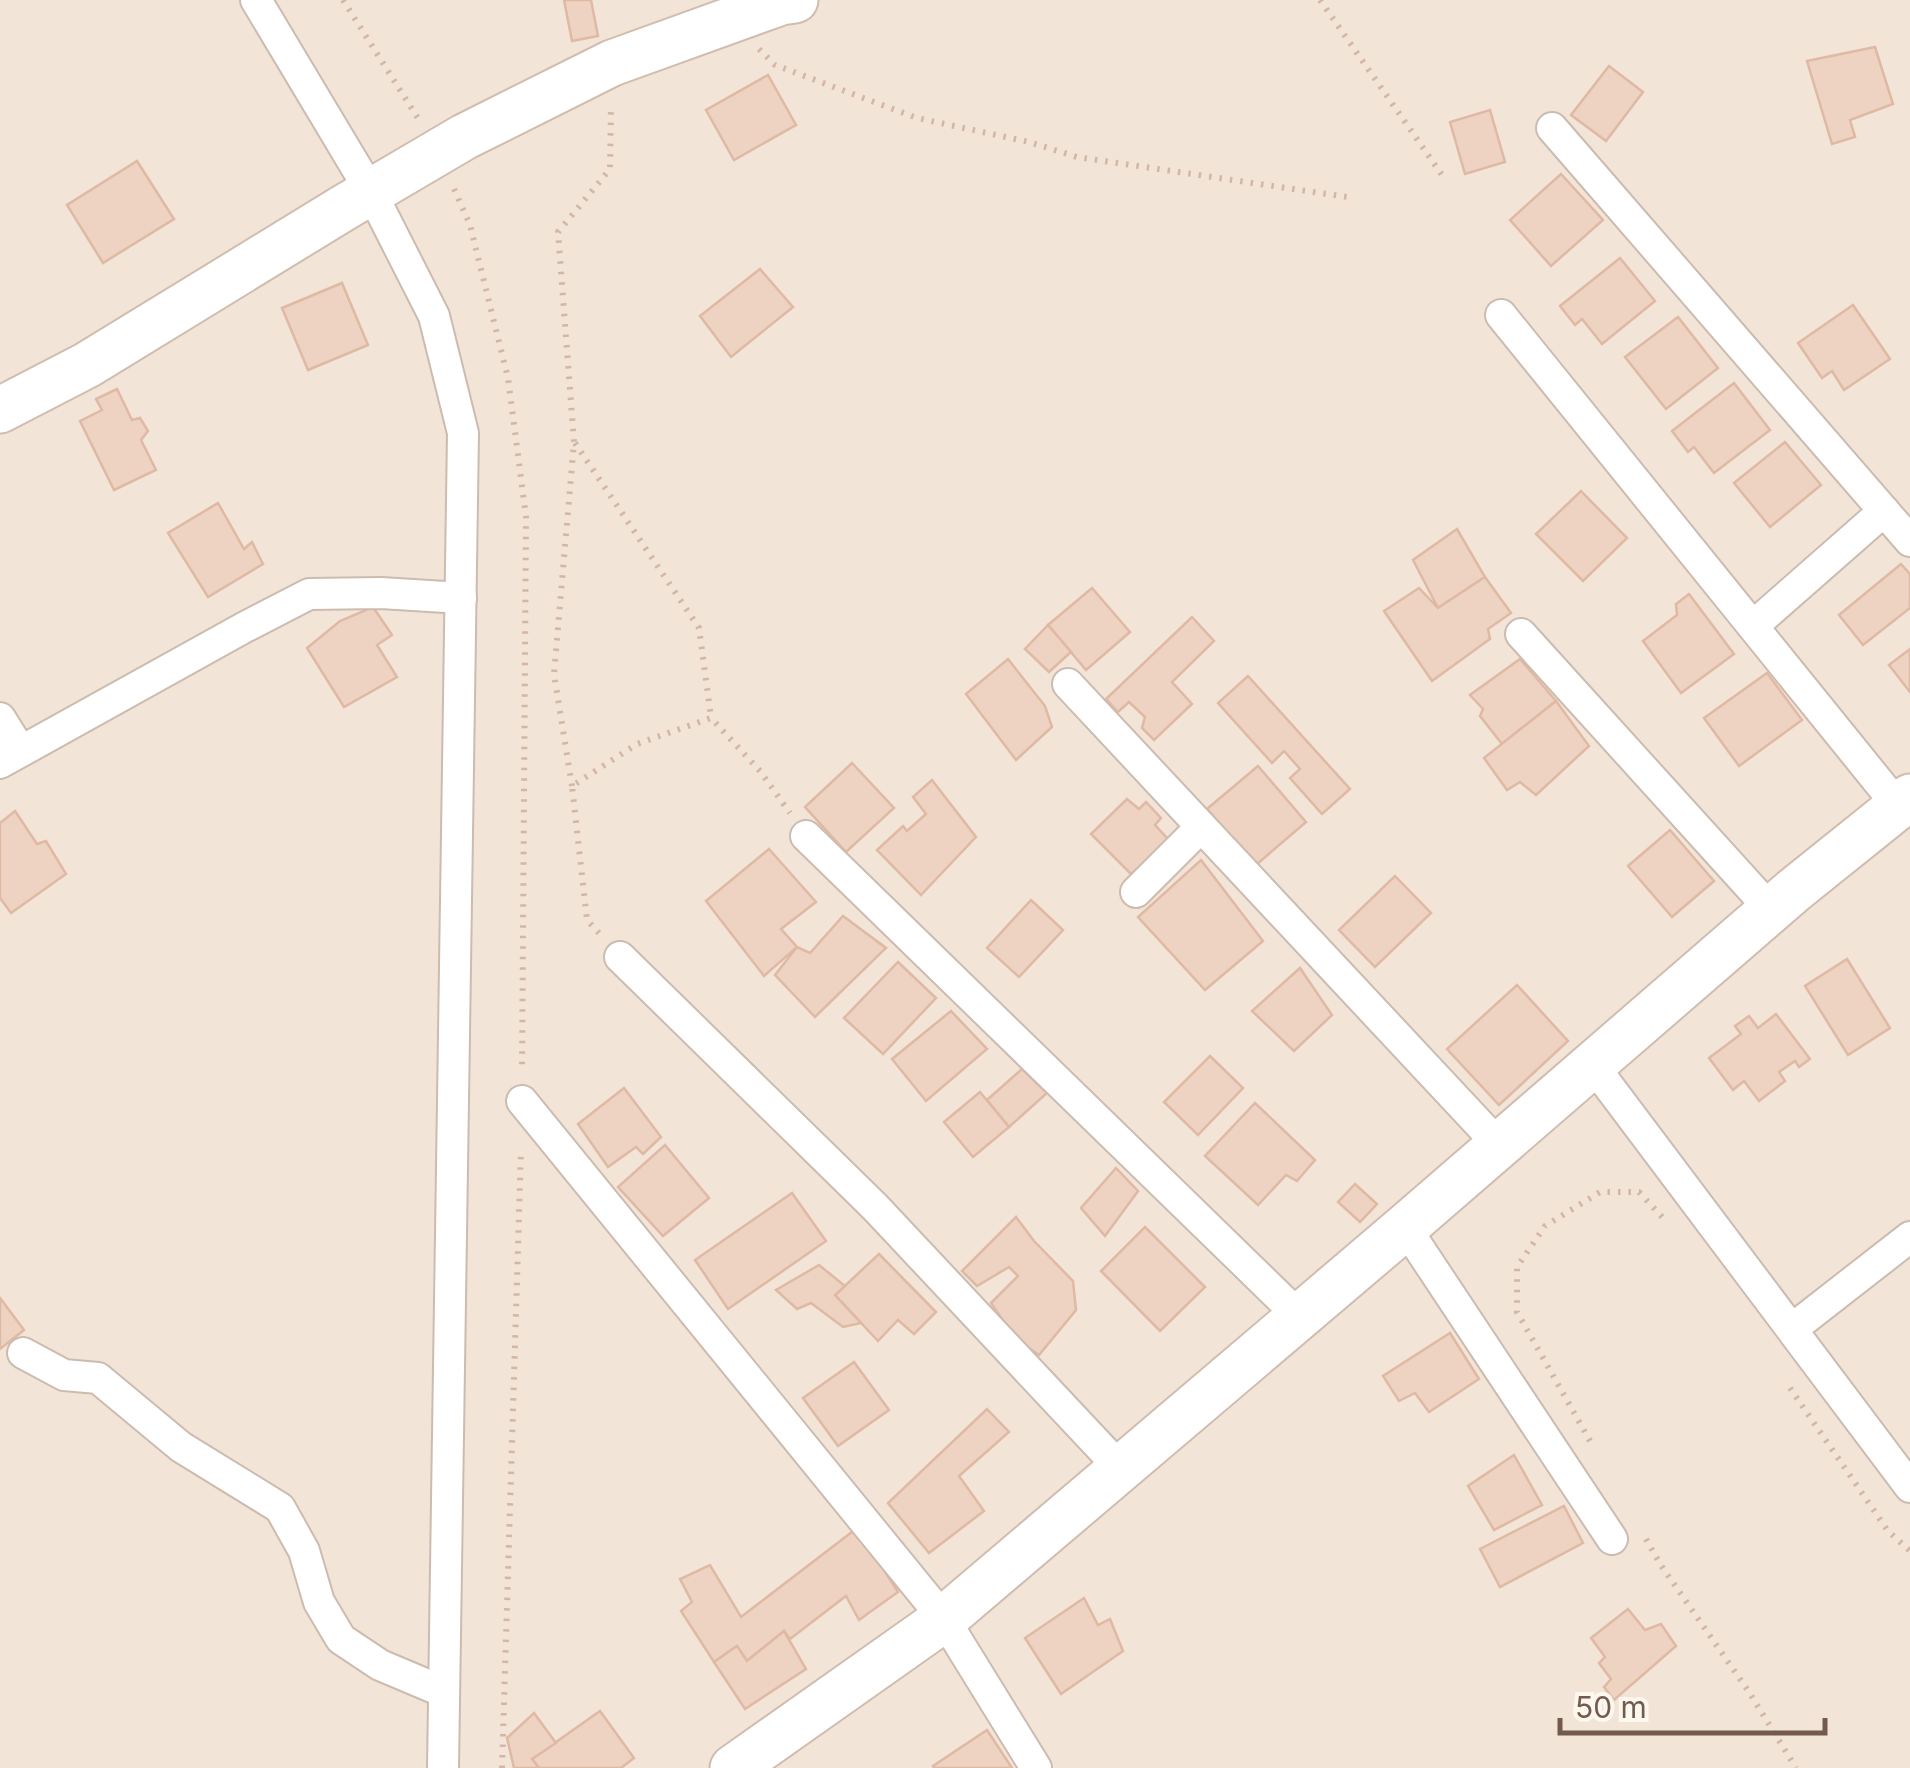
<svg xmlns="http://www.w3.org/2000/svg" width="1910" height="1768" font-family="Inter,sans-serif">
<rect width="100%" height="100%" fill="#fbf3e8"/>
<rect fill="#f2e5d7" x="0" y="0" width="1910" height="1768"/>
<g fill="#eed3c2" stroke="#dfb9a4" stroke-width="2.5">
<polygon points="564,0 591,0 598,36 572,41"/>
<polygon points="1875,47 1893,104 1850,120 1855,137 1832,144 1807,61"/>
<polygon points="1609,66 1643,92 1606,141 1571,115"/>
<polygon points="768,75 796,125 734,160 706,110"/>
<polygon points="1490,110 1505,162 1465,174 1450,122"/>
<polygon points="137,161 174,219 103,263 67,205"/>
<polygon points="1561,174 1603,220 1551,266 1510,220"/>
<polygon points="1620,258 1655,301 1602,344 1582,319 1575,325 1560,306"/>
<polygon points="760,269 793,307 731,357 700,316"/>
<polygon points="342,283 368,345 308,370 282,308"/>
<polygon points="1853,305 1890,359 1844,390 1832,371 1822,378 1798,343"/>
<polygon points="1678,317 1718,368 1666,409 1625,357"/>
<polygon points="1734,383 1770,430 1714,473 1694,447 1688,452 1672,431"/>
<polygon points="117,389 132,420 140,418 148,431 141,440 156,470 114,490 80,421 102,410 96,399"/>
<polygon points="1785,442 1821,485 1770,527 1734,483"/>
<polygon points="1581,491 1627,538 1583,581 1536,534"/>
<polygon points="218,503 244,549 252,542 263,564 208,597 168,533"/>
<polygon points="1457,529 1485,577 1438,608 1413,560"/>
<polygon points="1901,564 1910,574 1910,608 1863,645 1839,615"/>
<polygon points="1485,577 1511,613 1488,629 1490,639 1432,681 1384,611 1419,588 1438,608"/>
<polygon points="1092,588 1130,632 1086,670 1048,625"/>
<polygon points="1689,594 1734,654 1681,693 1643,641 1677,615 1676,604"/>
<polygon points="373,607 392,635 377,645 397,677 344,707 307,648 340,621"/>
<polygon points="1192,617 1214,641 1172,682 1192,704 1154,740 1142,728 1145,717 1129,702 1118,712 1106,699"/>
<polygon points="1048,625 1071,652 1049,672 1025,649"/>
<polygon points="1910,649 1910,692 1889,665"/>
<polygon points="1008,659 1045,706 1052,727 1016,760 966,694"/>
<polygon points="1520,659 1556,701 1502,744 1480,716 1483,709 1470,695"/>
<polygon points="1767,673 1802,720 1739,766 1704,718"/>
<polygon points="1248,676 1350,789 1322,814 1290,778 1300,769 1284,751 1272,763 1218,703"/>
<polygon points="1556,701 1589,746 1536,795 1520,782 1507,790 1484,758"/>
<polygon points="852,763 894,808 846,852 805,807"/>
<polygon points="1258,766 1306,822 1256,865 1207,809"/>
<polygon points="932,780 976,837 921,895 877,850 903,826 907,831 926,814 913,797"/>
<polygon points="1127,799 1139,809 1146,802 1161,818 1155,825 1171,842 1131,874 1091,834"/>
<polygon points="15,811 37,844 46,841 66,874 11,913 0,898 0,823"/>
<polygon points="1670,830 1714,881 1672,917 1628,866"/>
<polygon points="769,849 816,902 781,929 797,947 764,976 706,901"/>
<polygon points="1201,860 1263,941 1205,990 1138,917"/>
<polygon points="1395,876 1431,913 1375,967 1339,930"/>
<polygon points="1031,900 1063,930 1019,977 987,948"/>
<polygon points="843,916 886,948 815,1017 775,975 797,947 810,953"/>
<polygon points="1847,959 1890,1028 1848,1055 1805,986"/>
<polygon points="898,962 936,998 883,1054 844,1018"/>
<polygon points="1300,968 1332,1015 1294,1051 1252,1011"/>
<polygon points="1517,985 1568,1041 1499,1105 1447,1049"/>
<polygon points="951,1011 987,1049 926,1101 892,1059"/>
<polygon points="1776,1014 1810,1059 1799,1067 1795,1061 1779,1072 1785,1081 1759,1101 1744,1081 1733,1090 1709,1058 1741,1034 1735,1026 1749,1016 1758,1028"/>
<polygon points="1210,1056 1243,1088 1198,1135 1164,1102"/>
<polygon points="1022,1069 1047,1093 1009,1127 987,1100"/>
<polygon points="624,1088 661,1137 643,1154 636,1147 608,1167 578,1124"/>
<polygon points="980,1092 1009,1127 973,1157 944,1122"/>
<polygon points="1255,1103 1315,1160 1297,1181 1286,1175 1258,1205 1205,1156"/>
<polygon points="665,1145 709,1198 663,1236 618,1187"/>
<polygon points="1116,1168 1138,1191 1105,1236 1081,1208"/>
<polygon points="1355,1184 1377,1204 1360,1222 1338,1202"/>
<polygon points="792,1193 826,1241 728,1309 695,1260"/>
<polygon points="1016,1217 1034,1241 1073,1281 1076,1310 1039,1355 1015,1338 991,1303 1018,1276 1009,1267 977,1286 962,1271"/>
<polygon points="1145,1227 1205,1287 1160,1331 1101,1271"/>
<polygon points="879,1254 936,1312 914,1334 898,1320 878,1341 835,1295"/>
<polygon points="819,1265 845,1286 835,1295 861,1323 843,1327 811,1303 797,1309 776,1290"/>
<polygon points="0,1298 24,1330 0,1349"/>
<polygon points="1450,1333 1479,1379 1429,1412 1415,1393 1399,1401 1383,1376"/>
<polygon points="854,1362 889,1410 838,1446 803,1398"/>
<polygon points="987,1409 1009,1432 959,1476 984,1511 929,1553 888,1503"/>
<polygon points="1514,1455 1542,1505 1494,1530 1468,1486"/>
<polygon points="1564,1506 1583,1543 1500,1587 1480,1549"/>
<polygon points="857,1528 898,1592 859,1620 846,1596 790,1639 784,1631 747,1661 737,1646 714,1662 681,1611 692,1602 680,1579 710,1565 741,1617"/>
<polygon points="1084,1598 1098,1625 1110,1619 1123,1651 1061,1694 1025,1638"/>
<polygon points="1628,1609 1645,1630 1661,1624 1676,1646 1614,1700 1604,1687 1611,1679 1599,1663 1605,1657 1591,1638"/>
<polygon points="784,1631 806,1669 745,1709 714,1662 737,1646 747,1661"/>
<polygon points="600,1711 634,1758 621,1768 539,1768 532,1759"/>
<polygon points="534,1713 556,1743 532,1759 539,1768 514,1768 507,1738"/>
<polygon points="987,1730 1012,1768 934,1768 933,1766"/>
</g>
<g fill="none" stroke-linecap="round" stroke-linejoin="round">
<g stroke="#ccbbaf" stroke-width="34">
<g id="street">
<polyline points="256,0 371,192 434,316 463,433 443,1768"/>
<polyline points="1552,128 1910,541"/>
<polyline points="1501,315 1898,806"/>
<polyline points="1753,626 1884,511"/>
<polyline points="1521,634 1771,910"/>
<polyline points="1068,684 1498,1144"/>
<polyline points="0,718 20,750"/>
<polyline points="0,763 245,627 309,594 381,593 461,598"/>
<polyline points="806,836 1299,1316"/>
<polyline points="1136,892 1201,827"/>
<polyline points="620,957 875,1207 1120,1468"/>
<polyline points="1592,1064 1910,1487"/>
<polyline points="522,1101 944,1619 1036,1768"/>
<polyline points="1405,1227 1612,1539"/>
<polyline points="1792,1329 1910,1237"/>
<polyline points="23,1353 64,1375 98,1378 181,1447 280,1508 304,1551 319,1602 341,1639 380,1665 444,1692"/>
</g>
</g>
<g stroke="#d0bdaf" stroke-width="49">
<g id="secondary">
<polyline points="0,410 87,365 345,207 464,137 612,63 781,2 795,0"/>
<polyline points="733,1768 944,1619 1405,1227 1793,891 1910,797"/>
</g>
</g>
<g stroke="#d3b6a5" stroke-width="6" stroke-dasharray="2.5 8" stroke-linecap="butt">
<polyline points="343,0 419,120"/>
<polyline points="1320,0 1442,175"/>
<polyline points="759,49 775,65 917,118 1029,142 1077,157 1354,198"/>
<polyline points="454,189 470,225 508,378 526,517 522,1072"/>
<polyline points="575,443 699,628 711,717"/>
<polyline points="572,786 554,674 574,442 558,232 610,169 611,105"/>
<polyline points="599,933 587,920 572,786 637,744 711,718 760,771 790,813"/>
<polyline points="1790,1388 1888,1531 1910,1551"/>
<polyline points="1590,1441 1517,1312 1517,1267 1545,1226 1600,1192 1639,1192 1663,1218"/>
<polyline points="1646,1539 1660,1564 1749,1692 1796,1768"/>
<polyline points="502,1768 521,1150"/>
</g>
<use href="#street" stroke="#fff" stroke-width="30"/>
<use href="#secondary" stroke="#fff" stroke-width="45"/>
</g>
<path d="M1560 1718v15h265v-15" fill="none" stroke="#725b4e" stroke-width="5"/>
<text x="1575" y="1718" font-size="30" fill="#725b4e" stroke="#fdf7ee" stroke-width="8" paint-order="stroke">50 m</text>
</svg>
